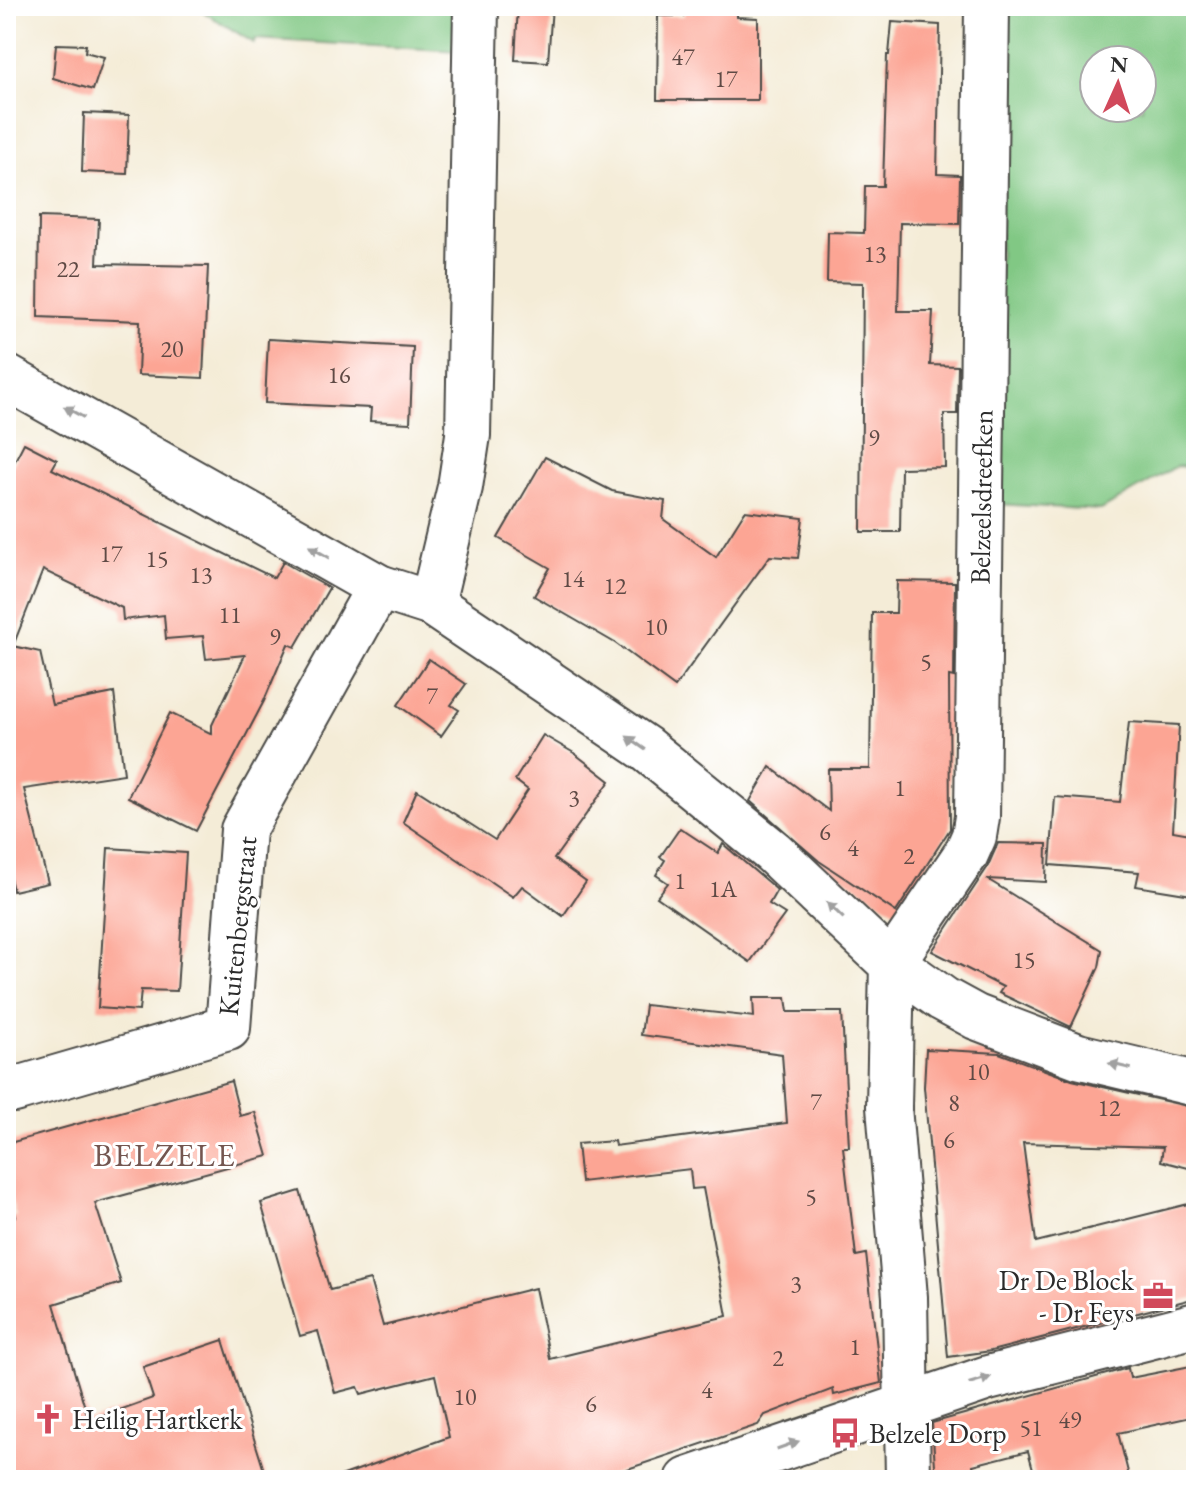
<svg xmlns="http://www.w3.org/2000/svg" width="1202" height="1486" font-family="'EB Garamond',serif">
<rect width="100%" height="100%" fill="#fff"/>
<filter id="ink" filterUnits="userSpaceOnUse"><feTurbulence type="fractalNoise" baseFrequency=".0125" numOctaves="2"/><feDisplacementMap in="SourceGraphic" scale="16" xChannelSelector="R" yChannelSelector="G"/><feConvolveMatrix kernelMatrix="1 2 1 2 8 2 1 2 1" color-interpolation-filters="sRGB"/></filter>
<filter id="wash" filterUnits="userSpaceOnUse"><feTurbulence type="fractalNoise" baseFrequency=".006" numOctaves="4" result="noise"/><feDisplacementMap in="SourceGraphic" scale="32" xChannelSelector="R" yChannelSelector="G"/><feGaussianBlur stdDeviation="1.8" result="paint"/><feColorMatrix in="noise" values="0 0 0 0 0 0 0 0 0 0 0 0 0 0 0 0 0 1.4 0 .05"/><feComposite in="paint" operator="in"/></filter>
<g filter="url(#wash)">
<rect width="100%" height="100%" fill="#f4ecd7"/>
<g fill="#81c884" stroke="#567a58" stroke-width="2" fill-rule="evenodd">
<polygon points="194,6 458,6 458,51 255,39 254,43"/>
<path d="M1003 6H1196V468L1177 466 1101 510 996 504ZM1094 60H1142V108H1094Z"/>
</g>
<g id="blocks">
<g fill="#fca594">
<polygon points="518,6 552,6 548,62 515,60"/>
<polygon points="684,6 737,6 737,17 758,18 758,100 657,100 658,16 684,16"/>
<polygon points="892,22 940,25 937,174 960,175 959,224 900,223 898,311 933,311 930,365 958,366 957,414 944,414 945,467 901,468 900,532 861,532 863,283 827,282 828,232 864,233 865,186 883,186 887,55 889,55"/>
<polygon points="56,44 86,45 85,52 104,57 93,90 53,78"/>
<polygon points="84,113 129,115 127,174 82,172"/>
<polygon points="39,217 99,219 97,264 208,266 203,378 138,375 140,321 38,317"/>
<polygon points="268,339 413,347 410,423 370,421 371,408 265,403"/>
<polygon points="24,443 57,460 52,469 274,578 283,562 329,588 295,647 288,644 264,701 196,831 128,797 170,713 212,734 212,725 245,655 206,659 203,636 166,639 164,615 123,620 122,608 43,570 13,646 40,652 52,705 114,693 124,774 24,789 48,883 13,891 6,859 6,478"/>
<polygon points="545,457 612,491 665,501 663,519 716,557 745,511 803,518 798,558 770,556 675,687 615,643 534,596 550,568 498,538"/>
<polygon points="897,581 955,582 954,677 949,676 950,829 896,912 819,861 750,801 770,767 829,811 828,769 870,769 872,613 896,613"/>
<polygon points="429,659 466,684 451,705 459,710 441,736 398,705"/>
<polygon points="1129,722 1179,725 1173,831 1196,835 1192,895 1136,886 1139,872 1050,865 1055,797 1120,802"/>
<polygon points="543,735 574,753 610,781 554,859 586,882 563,916 522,886 513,897 403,822 417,790 495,840 528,790 515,780"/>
<polygon points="680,828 718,853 723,844 777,890 769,904 785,914 750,962 657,897 668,883 656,875 665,860 660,857"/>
<polygon points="998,843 1047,844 1046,882 987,879 1102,950 1099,967 1071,1027 999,993 1003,987 932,951 987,868"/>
<polygon points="108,848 186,853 177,991 141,990 139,1011 98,1008"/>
<polygon points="753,998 786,998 788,1012 842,1012 849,1147 843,1147 856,1256 866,1254 881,1383 834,1395 833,1389 765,1415 758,1425 595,1480 342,1480 341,1476 449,1437 435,1375 361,1394 358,1387 335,1393 318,1331 300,1336 261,1203 300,1191 330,1290 370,1280 383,1326 535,1288 550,1359 727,1316 703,1188 692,1189 690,1169 581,1182 577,1144 614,1141 615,1146 787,1123 782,1054 641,1035 645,1005 754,1017"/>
<polygon points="926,1049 999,1053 1072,1080 1196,1108 1196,1170 1161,1161 1163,1147 1023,1143 1036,1242 1196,1202 1196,1298 991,1351 948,1357 924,1087"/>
<polygon points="231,1081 240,1116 255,1112 268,1156 95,1203 121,1283 54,1304 89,1421 153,1398 143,1367 223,1340 267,1480 6,1480 6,1219 16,1216 6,1183 6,1144"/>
<polygon points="1196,1365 1196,1416 1118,1433 1130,1480 1036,1480 1028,1451 973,1465 975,1480 936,1480 932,1423 1128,1368 1130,1378"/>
</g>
</g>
</g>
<g filter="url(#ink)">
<use href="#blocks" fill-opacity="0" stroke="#494845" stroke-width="2"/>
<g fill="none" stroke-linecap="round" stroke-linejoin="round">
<g stroke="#494845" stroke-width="48">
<g id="street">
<polyline points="6,377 379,587 432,604 645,748 773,852 883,956 943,999 976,1017 1078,1056 1196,1084"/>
<polyline points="432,604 460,487 468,435 476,6"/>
<polyline points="892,963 966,854 974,836 977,817 987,6"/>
<polyline points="892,963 889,1107 905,1297 908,1480"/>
<polyline points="14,1090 228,1028 243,830 379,587"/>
<polyline points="688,1480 988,1378 1196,1325"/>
</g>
</g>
<use href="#street" stroke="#fff" stroke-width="44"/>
</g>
<defs><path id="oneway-solid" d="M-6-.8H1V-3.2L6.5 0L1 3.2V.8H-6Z" transform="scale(2)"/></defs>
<g fill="#a0a0a0">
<use href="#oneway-solid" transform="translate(74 412) rotate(-151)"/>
<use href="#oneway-solid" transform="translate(319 552) rotate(-150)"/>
<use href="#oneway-solid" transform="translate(636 743) rotate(-145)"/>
<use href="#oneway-solid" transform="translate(835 910) rotate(-136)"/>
<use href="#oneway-solid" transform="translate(1120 1066) rotate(-167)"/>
<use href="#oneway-solid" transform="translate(980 1380) rotate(-17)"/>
<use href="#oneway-solid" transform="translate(788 1445) rotate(-19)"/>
</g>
</g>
<defs>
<g id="office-bare" transform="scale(2.4)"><path d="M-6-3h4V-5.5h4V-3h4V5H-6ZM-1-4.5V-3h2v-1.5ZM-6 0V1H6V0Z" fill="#d1495b" stroke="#fff" stroke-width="2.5" paint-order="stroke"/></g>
<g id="church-bare" transform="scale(2.4)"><path d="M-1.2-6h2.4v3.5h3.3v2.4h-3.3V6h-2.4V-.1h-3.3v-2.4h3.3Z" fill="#d1495b" stroke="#fff" stroke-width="2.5" paint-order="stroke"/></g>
<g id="bus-bare" transform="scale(2.4)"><path d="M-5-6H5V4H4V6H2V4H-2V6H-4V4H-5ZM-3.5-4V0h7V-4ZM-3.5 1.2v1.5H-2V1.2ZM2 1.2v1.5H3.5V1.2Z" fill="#d1495b" stroke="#fff" stroke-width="2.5" paint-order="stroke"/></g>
</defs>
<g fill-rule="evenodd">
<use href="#office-bare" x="1158" y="1296"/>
<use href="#church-bare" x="48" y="1419"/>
<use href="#bus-bare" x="845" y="1433"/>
</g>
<g text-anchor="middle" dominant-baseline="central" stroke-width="6" stroke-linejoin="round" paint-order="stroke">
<g font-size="24" fill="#5f4a45">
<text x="683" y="56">47</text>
<text x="726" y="78">17</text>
<text x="875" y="253">13</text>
<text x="68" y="268">22</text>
<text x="172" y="348">20</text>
<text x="339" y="374">16</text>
<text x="874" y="437">9</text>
<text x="111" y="553">17</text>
<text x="157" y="558">15</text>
<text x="201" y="574">13</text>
<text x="573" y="578">14</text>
<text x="615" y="585">12</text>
<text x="230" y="614">11</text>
<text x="656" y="626">10</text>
<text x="275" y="636">9</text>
<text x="926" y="661">5</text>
<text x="432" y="695">7</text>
<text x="900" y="787">1</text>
<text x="574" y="797">3</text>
<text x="825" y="831">6</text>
<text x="853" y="847">4</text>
<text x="909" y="855">2</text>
<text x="680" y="880">1</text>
<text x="723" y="888">1A</text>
<text x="1024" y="959">15</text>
<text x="978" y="1071">10</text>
<text x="816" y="1101">7</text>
<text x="954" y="1102">8</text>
<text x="1109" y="1107">12</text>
<text x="949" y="1139">6</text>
<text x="811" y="1196">5</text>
<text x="796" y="1283">3</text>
<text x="855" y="1346">1</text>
<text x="778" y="1357">2</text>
<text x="707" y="1389">4</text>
<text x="465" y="1396">10</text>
<text x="591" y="1403">6</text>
<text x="1070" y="1419">49</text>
<text x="1031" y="1427">51</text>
</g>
<g font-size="28" fill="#2b2b2b" stroke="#fff">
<text transform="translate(981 497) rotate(-89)">Belzeelsdreefken</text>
<text transform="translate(237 926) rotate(-84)">Kuitenbergstraat</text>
</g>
<g font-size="28" fill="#2b2b2b" stroke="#fff" text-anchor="start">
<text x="1134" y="1280" text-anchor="end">Dr De Block<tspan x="1134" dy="32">- Dr Feys</tspan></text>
<text x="72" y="1419">Heilig Hartkerk</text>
<text x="869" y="1433">Belzele Dorp</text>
</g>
<g font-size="32" letter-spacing="2" fill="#745650" stroke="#fff">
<text x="165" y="1155">BELZELE</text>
</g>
</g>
<rect width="1202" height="1486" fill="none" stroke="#fff" stroke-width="32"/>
<g transform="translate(1118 84) rotate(3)"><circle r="38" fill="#ffffff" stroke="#aaaaaa" stroke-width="2"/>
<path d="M0-6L14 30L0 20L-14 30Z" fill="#d1495b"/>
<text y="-12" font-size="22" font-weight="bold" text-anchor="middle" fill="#2b2b2b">N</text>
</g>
</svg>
